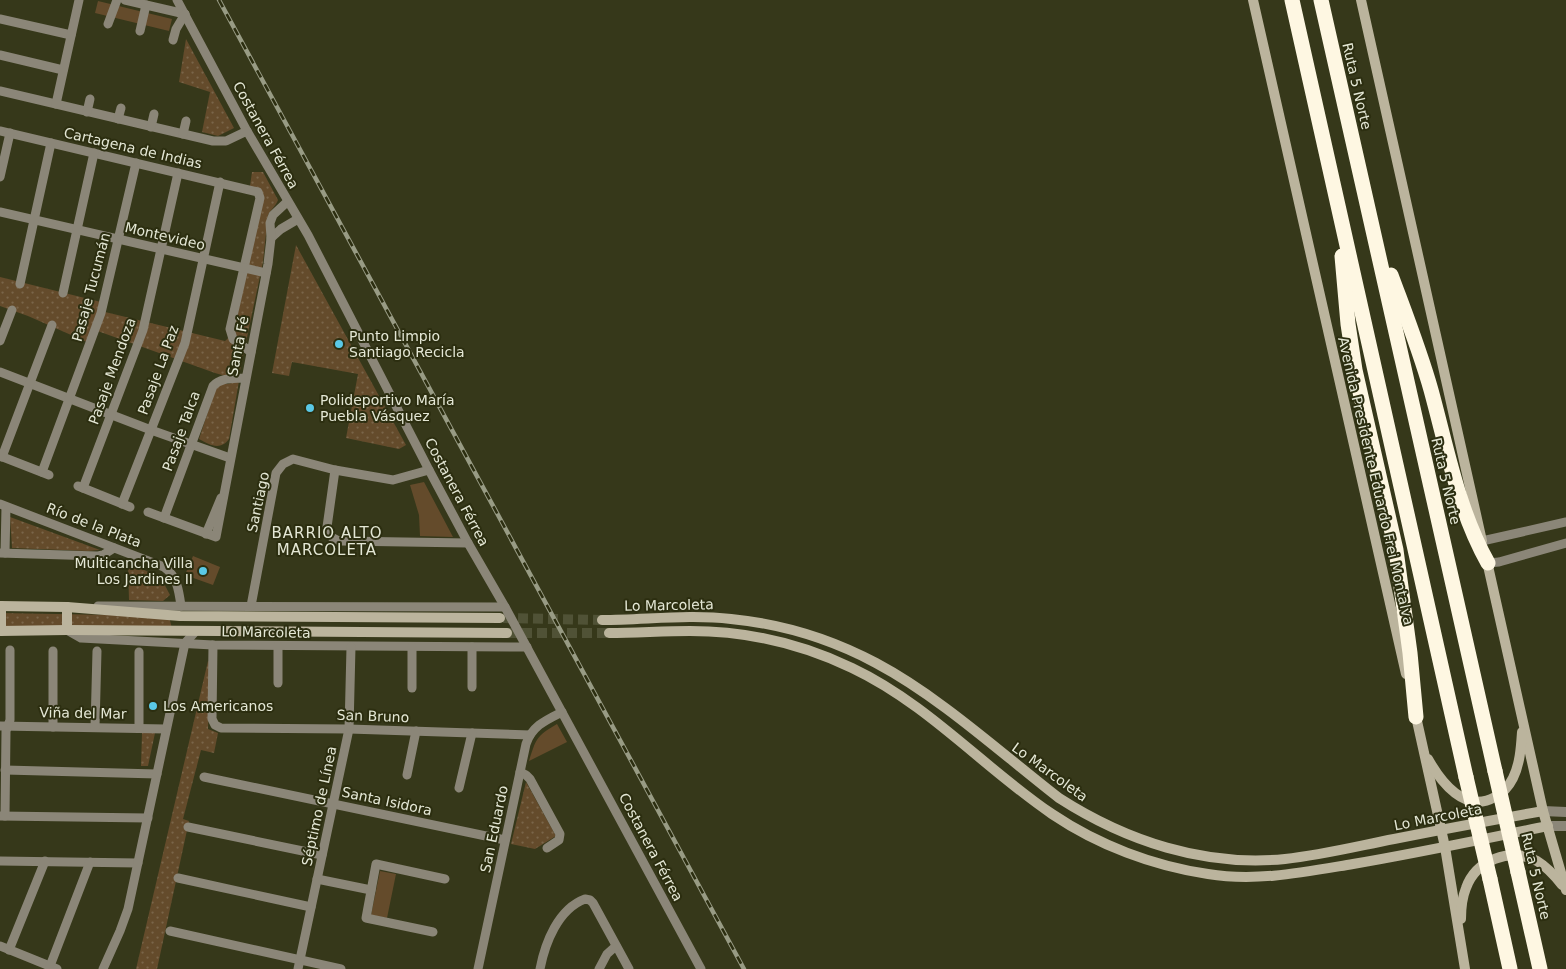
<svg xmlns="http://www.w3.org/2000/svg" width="1566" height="969" font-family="'DejaVu Sans',sans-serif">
<defs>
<pattern id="park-dots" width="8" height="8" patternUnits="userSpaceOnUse" patternTransform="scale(1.25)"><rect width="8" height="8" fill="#644b2b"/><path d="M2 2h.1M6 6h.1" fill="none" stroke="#7a6549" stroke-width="1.8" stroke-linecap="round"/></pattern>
</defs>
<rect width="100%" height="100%" fill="#36381a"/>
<g fill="#644b2b">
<polygon points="98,1 172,19 169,31 95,13"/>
<polygon points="424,482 453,537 420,536 419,515 410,485"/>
<polygon points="193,556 220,567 213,585 185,575"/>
<path d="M557 724 567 742 529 761C536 739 536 736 557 724Z"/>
<polygon points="380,871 396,874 387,918 371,915"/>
</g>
<g fill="url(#park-dots)">
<polygon points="186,39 234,128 218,136 202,132 210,92 179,82"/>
<path d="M252 172H263L278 200C276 206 271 209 268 215L263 262 239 375 229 377 215 373 92 329 87 342 28 316 0 306V277L101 302V311L225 341 234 333 262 192 250 186Z"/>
<polygon points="296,245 406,445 399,449 346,438 358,374 292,362 289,376 272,373"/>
<path d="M239 381 229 439C220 451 210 445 199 439L217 384H228Z"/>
<polygon points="10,517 100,550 88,551 12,548"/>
<polygon points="128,566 138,567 161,578 170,595 163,601 129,600"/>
<polygon points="0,613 169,616 172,629 0,627"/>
<polygon points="208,661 210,662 208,729 218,733 214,753 201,750 183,819 189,821 157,969 136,969"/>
<polygon points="142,733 155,733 148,766 141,766"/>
<polygon points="526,782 556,836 535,849 511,844"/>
</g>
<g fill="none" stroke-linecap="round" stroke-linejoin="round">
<g stroke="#505236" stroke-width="10" stroke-dasharray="10 5" stroke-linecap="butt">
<polyline points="503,618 602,620"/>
<polyline points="507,633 609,633"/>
</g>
<g stroke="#8b8678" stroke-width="9">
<polyline points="125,0 185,14"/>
<polyline points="177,0 247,131 308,235 429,470 468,543 505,607 701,969"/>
<polyline points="0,19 71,35"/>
<polyline points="108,24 117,0"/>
<polyline points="140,31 146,5"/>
<polyline points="173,40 176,29 185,14"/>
<polyline points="0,55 63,70"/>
<polyline points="0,91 213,141 226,141 247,131"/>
<polyline points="56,104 79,0"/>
<polyline points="87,112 90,99"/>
<polyline points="118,119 121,108"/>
<polyline points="151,127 154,114"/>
<polyline points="0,131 258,192 260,198 230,329 233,339 251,352"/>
<polyline points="183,134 186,121"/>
<polyline points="0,177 10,133"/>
<polyline points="0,212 266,273"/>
<polyline points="271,238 281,229 298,219"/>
<polyline points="20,284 51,143"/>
<polyline points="63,293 94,153"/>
<polyline points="0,341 12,310"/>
<polyline points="0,372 151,430 230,458"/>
<polyline points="0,456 49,475"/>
<polyline points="2,457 52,325"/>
<path d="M335 470 327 527C328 535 333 540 342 541L468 543"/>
<polyline points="42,472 101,313 136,163"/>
<polyline points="78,486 130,507"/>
<polyline points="83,488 143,330 178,173"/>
<path d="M0 504 164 567C177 576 179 591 181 606"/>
<polyline points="122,504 185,343 220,182"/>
<polyline points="148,512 216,537 268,264 271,238 270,223 273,215 287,202"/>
<path d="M164 518 213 386C221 377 234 379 245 378"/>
<polyline points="206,534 221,498"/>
<polyline points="1482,541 1566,522"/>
<polyline points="0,553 98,556 103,555 114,548"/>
<polyline points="5,553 6,507"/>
<polyline points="1488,563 1499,562 1566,543"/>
<polyline points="98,606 505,607"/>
<polyline points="251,606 276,473 283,464 293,459 335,470 393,480 429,470"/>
<polyline points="67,630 81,638 213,645 527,647"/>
<polyline points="213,645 212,719 215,725 221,728 349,729 530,735"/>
<polyline points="278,646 278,683"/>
<polyline points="412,647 412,688"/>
<polyline points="472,647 472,687"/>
<polyline points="53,651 53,727"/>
<polyline points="0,726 166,729"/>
<polyline points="95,727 97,651"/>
<polyline points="139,728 139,652"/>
<polyline points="5,770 157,774"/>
<polyline points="520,772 526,775 530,779 560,834 559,840 547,848"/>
<polyline points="407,775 416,731"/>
<polyline points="204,777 505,840"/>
<polyline points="459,788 472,733"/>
<polyline points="0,816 148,818"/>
<polyline points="5,816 6,731 10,720 10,650"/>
<polyline points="188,827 322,855"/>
<polyline points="0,861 138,863"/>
<polyline points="178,878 311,907"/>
<polyline points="317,879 371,890"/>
<polyline points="170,931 341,969"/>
<polyline points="433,932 366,918 376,864 445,879"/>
<polyline points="0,946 57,969"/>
<polyline points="9,950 45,861"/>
<polyline points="50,966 90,862"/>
<polyline points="103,969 120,931 128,909 185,643 195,632"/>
<polyline points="298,969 349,729 351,647"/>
<path d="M478 969 526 744C532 726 546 720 562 712"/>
<path d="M540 969C545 943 558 909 585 899L590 900 593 903 629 969"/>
<polyline points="599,969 607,954 616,946"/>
</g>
<g stroke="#8b8678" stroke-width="10">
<polyline points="1543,811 1566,812"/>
<polyline points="1548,826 1566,826"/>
</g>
<g stroke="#bbb49d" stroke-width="10">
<polyline points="1253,0 1406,674"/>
<polyline points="1361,0 1482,541"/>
<polyline points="1486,557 1543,811 1566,890"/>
<polyline points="0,606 67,607 180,616 500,618"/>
<polyline points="1,606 1,631"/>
<path d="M602 620C645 620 689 614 731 619 782 624 831 639 876 663 940 697 1001 753 1059 798 1126 841 1204 867 1285 859 1322 855 1358 846 1394 839 1444 829 1493 820 1543 811"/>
<polyline points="67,630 67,607"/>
<polyline points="0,631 67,630 507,633"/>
<path d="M609 633C636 633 663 631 690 631 746 631 802 644 852 668 928 704 984 768 1052 814 1098 845 1153 866 1208 874 1257 882 1305 872 1353 864 1418 853 1483 839 1548 826"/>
<polyline points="1415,712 1445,847 1465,969"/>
<path d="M1428 759C1441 782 1465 814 1495 797 1503 793 1509 786 1513 778 1520 764 1521 747 1522 732"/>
<path d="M1461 919C1461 909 1462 898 1466 888 1476 860 1510 847 1537 861 1547 867 1555 876 1562 885"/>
</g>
<g stroke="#fef7e2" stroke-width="15">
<polyline points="1292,0 1466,777"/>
<polyline points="1321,0 1495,771"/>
<polyline points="1342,256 1348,324 1355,370 1396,550 1410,653 1416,717"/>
<path d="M1391 275C1405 313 1420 351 1431 390 1447 448 1458 510 1488 563"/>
<polyline points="1518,872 1540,969"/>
<polyline points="1490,879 1510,969"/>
</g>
<g stroke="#989b84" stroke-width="4.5">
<polyline id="rail" points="219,0 744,969"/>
</g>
<use href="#rail" stroke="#2c2e10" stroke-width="2.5" stroke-dasharray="8" stroke-linecap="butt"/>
<g stroke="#fef7e2" stroke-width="15">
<polyline points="1495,771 1518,872"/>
<polyline points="1466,777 1490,879"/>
</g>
</g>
<g fill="#5ac8e6" stroke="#2c2e10" stroke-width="2">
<circle cx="339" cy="344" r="5"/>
<circle cx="310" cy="408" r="5"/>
<circle cx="203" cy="571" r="5"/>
<circle cx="153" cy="706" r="5"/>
</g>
<g text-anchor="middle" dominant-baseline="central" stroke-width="4" stroke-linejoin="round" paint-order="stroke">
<g font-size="14" fill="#e4e7d5" stroke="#2c2e10">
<text transform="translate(1357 86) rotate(77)">Ruta 5 Norte</text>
<text transform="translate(266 135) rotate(61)">Costanera Férrea</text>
<text transform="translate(133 148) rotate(13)">Cartagena de Indias</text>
<text transform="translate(165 236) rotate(13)">Montevideo</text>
<text transform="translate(91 287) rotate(-75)">Pasaje Tucumán</text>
<text transform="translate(238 346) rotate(-79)">Santa Fé</text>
<text transform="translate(158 370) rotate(-70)">Pasaje La Paz</text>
<text transform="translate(112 371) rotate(-70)">Pasaje Mendoza</text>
<text transform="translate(181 431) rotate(-70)">Pasaje Talca</text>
<text transform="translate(1376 481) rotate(77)">Avenida Presidente Eduardo Frei Montalva</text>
<text transform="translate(1446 481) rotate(77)">Ruta 5 Norte</text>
<text transform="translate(457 492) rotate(62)">Costanera Férrea</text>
<text transform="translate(258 502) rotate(-78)">Santiago</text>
<text transform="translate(94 525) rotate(21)">Río de la Plata</text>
<text transform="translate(669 605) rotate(-1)">Lo Marcoleta</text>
<text transform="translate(266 632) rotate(1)">Lo Marcoleta</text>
<text transform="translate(83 713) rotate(1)">Viña del Mar</text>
<text transform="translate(373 716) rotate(2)">San Bruno</text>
<text transform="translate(1050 772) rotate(36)">Lo Marcoleta</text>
<text transform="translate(387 801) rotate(12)">Santa Isidora</text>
<text transform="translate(319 806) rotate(-78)">Séptimo de Línea</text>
<text transform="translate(1438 817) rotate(-11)">Lo Marcoleta</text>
<text transform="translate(494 829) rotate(-78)">San Eduardo</text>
<text transform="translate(651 847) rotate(62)">Costanera Férrea</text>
<text transform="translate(1536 876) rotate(77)">Ruta 5 Norte</text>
</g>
<g font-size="14" fill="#e4e7d5" stroke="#2c2e10" text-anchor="start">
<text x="349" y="336">Punto Limpio<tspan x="349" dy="16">Santiago Recicla</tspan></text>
<text x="320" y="400">Polideportivo María<tspan x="320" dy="16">Puebla Vásquez</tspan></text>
<text x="193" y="563" text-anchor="end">Multicancha Villa<tspan x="193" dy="16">Los Jardines II</tspan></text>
<text x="163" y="706">Los Americanos</text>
</g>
<g font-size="15" letter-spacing="1" fill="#e4e7d5" stroke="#2c2e10">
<text x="327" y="533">BARRIO ALTO<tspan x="327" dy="17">MARCOLETA</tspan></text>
</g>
</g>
</svg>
